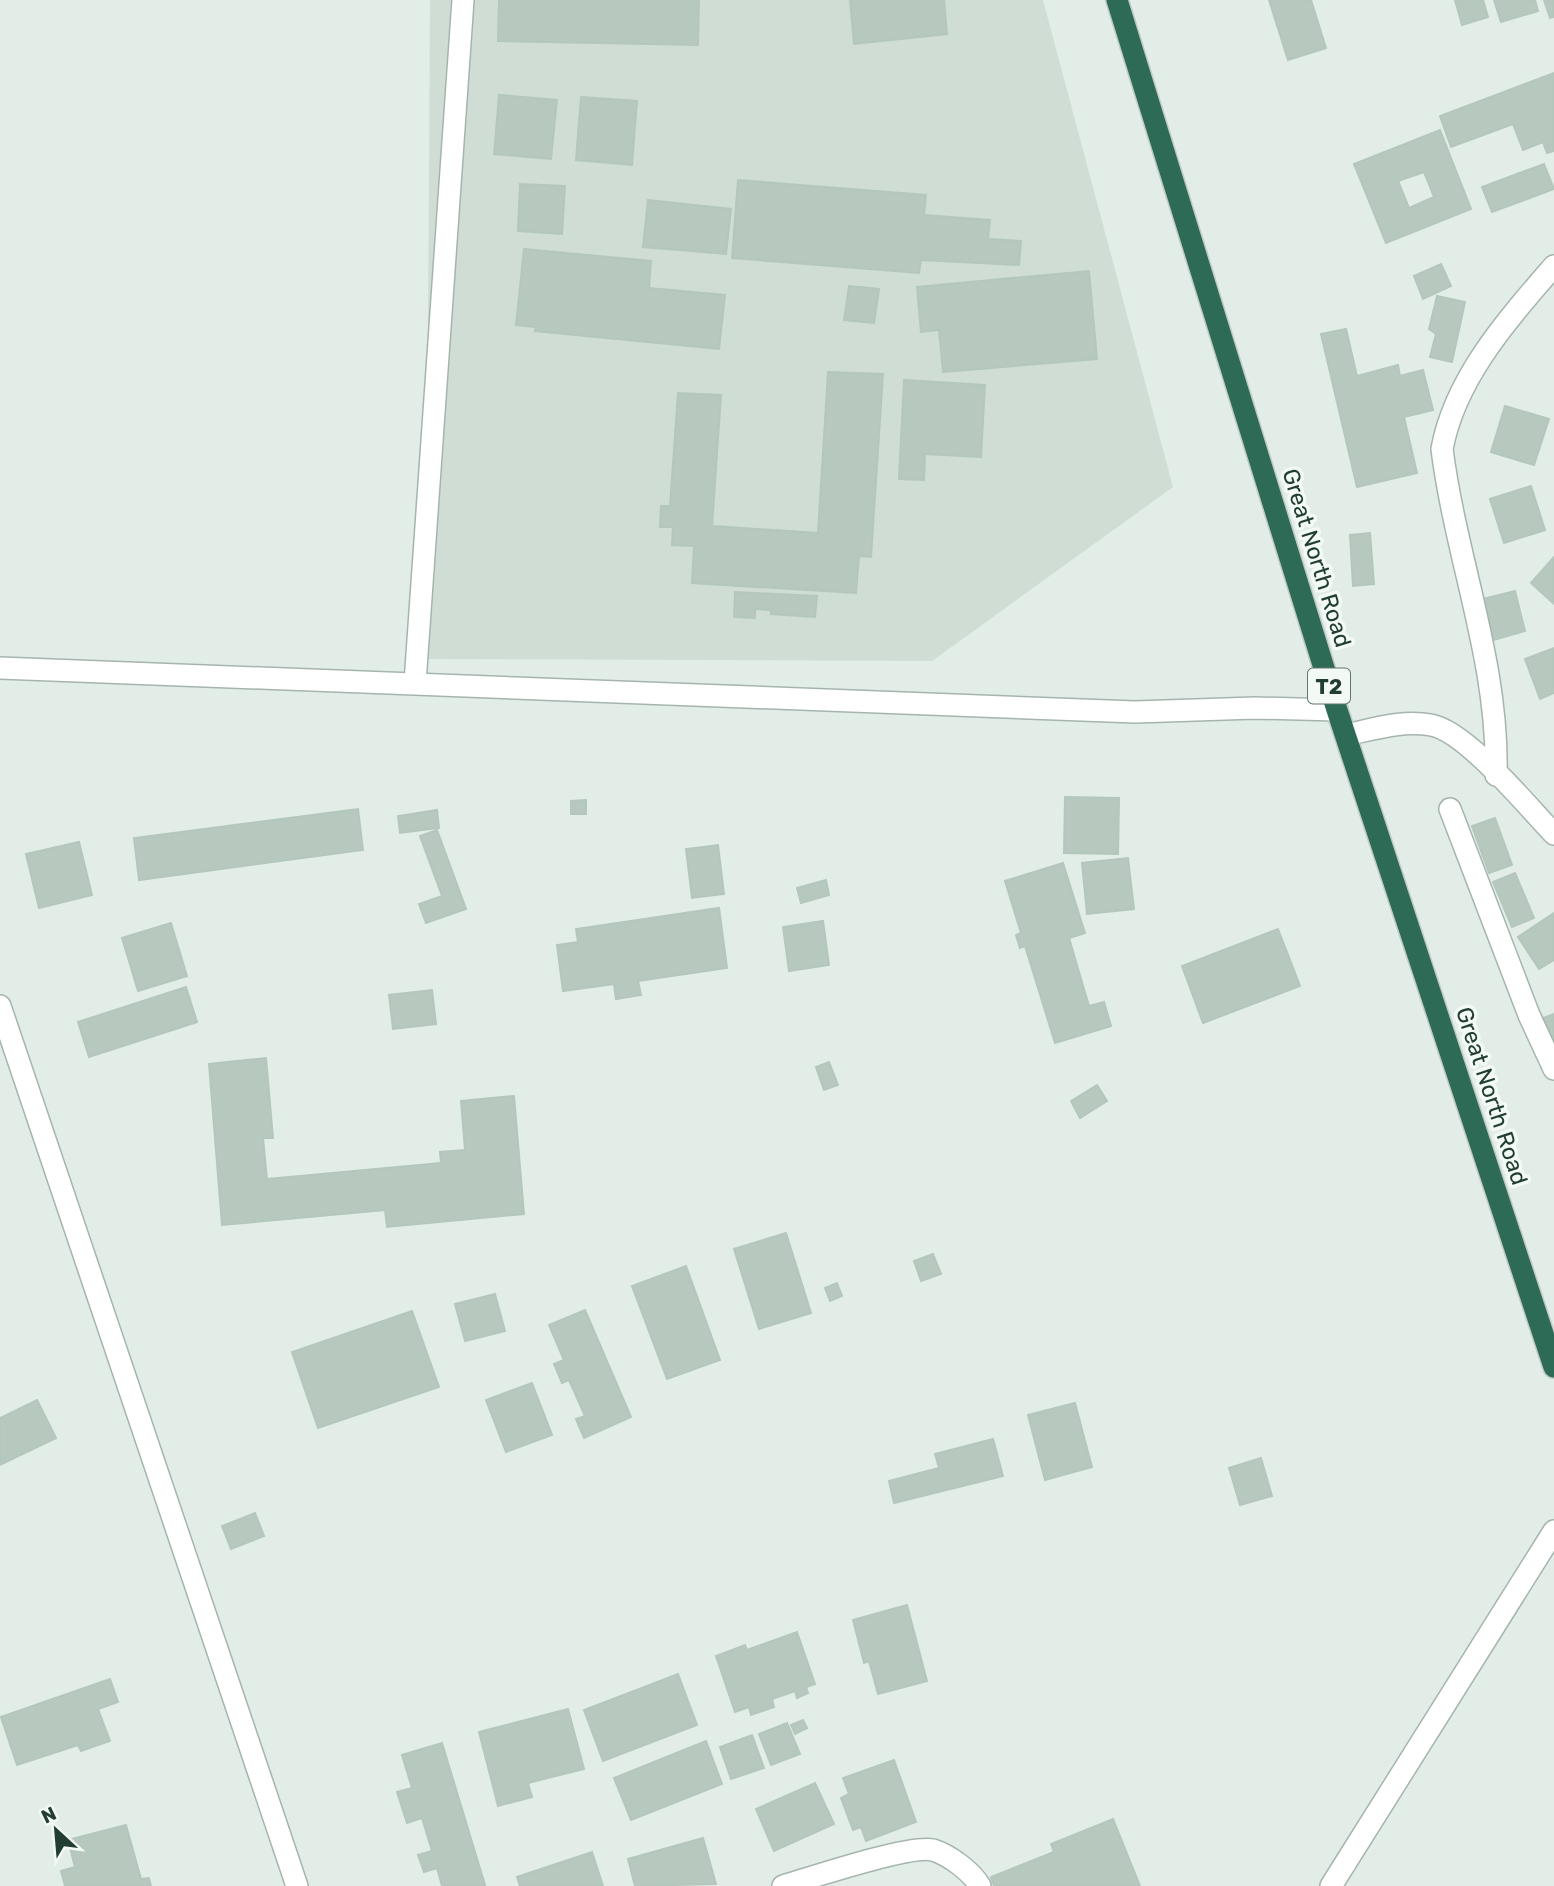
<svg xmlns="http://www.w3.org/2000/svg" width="1554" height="1886" font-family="Rubik,sans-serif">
<rect width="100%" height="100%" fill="#e2ede7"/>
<polygon fill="#d0ddd5" points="430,0 1043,0 1173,487 932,661 426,659"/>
<g fill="#b7c8bf" stroke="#b4c7bd" stroke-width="2" fill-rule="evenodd">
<polygon points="499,0 699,0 698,45 498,41"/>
<polygon points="850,0 944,0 947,34 854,44"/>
<polygon points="1269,0 1311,0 1326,48 1288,60"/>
<polygon points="1455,0 1483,0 1488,17 1462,25"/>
<polygon points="1494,0 1535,0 1538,11 1501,22"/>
<polygon points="1544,0 1554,0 1554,17 1550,18"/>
<polygon points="1554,73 1554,151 1547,153 1543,142 1523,150 1513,124 1451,147 1440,116"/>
<polygon points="499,95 557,100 551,159 494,154"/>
<polygon points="581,97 637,101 632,165 576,160"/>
<path d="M1440 130 1471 209 1386 243 1354 164ZM1424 172 1434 197 1409 208 1398 181Z"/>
<polygon points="1544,164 1554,189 1492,212 1482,187"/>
<polygon points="738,180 926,195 924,215 990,220 988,239 1021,241 1019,265 921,260 919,273 732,258"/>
<polygon points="520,184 565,186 562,234 518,231"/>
<polygon points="648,200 731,209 726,254 643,247"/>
<polygon points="524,249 651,261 649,288 725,295 719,349 535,331 536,327 516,325"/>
<polygon points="1441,264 1451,286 1423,299 1414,276"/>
<polygon points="1089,271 1097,359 943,372 939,330 921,332 917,287"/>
<polygon points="849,286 879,289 874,323 844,320"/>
<polygon points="1437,296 1465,302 1452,362 1430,357 1436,334 1429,329"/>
<polygon points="1346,329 1357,376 1398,365 1400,376 1423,370 1433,410 1404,417 1417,473 1357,487 1321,334"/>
<polygon points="828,372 883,374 871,557 859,556 856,593 692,583 694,546 672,545 673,527 660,527 661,506 670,506 678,393 721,395 712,526 818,533"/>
<polygon points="904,380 985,385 981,457 925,454 924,480 899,479"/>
<polygon points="1505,406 1549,419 1534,465 1491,452"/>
<polygon points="1531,486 1545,530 1504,543 1490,499"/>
<polygon points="1370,533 1374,584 1353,586 1350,535"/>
<polygon points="1554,557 1554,604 1531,583"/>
<polygon points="1515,591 1525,631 1490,641 1479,600"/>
<polygon points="735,592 817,596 815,617 771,614 771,610 755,609 755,618 734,617"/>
<polygon points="1554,648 1554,693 1540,699 1525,659"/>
<polygon points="1065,797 1119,798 1118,854 1064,853"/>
<polygon points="586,800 586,814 571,814 571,801"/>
<polygon points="358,809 363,850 139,880 134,838"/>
<polygon points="437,810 439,828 400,833 398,816"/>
<polygon points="1495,818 1512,865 1489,873 1472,826"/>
<polygon points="437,830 466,909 426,923 419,904 442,896 420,836"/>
<polygon points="79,842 92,895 39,908 26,854"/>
<polygon points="718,845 724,894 692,898 686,849"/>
<polygon points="1128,858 1134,909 1087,914 1082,863"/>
<polygon points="1063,863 1085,933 1069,938 1089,1006 1104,1002 1111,1026 1055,1043 1025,946 1020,948 1016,935 1021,933 1005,881"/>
<polygon points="1515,873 1534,918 1512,927 1493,882"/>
<polygon points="826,880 829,895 801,903 797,888"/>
<polygon points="719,908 727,968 638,981 641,995 616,999 614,984 563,991 557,945 578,942 576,929"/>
<polygon points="1554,913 1554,960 1539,969 1518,937"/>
<polygon points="823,921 829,965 789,971 783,927"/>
<polygon points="171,923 187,976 138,991 122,938"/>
<polygon points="1278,929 1300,986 1203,1023 1182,966"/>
<polygon points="186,987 197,1022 89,1057 78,1022"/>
<polygon points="432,990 436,1024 393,1029 389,995"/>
<polygon points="1554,1014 1554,1050 1543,1018"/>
<polygon points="266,1058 273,1138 263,1138 267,1179 441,1163 440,1152 465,1150 461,1101 514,1096 524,1214 387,1227 385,1210 222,1225 209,1064"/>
<polygon points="829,1062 838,1085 824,1090 816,1067"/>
<polygon points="1097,1085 1107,1101 1080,1118 1071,1101"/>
<polygon points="786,1233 811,1313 759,1329 734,1249"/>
<polygon points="933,1254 941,1274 921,1281 914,1261"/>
<polygon points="686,1266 720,1360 667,1379 632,1286"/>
<polygon points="837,1283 842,1296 830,1301 825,1288"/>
<polygon points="495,1294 505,1331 465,1341 455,1304"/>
<polygon points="585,1310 631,1417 584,1438 576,1419 585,1416 569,1380 562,1383 554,1364 564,1360 549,1325"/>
<polygon points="412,1311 439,1387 318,1428 292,1352"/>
<polygon points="532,1383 552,1435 506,1452 486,1400"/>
<polygon points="37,1400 56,1438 0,1465 0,1418"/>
<polygon points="1075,1403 1092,1467 1045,1480 1028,1415"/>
<polygon points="993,1439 1003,1476 894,1503 889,1481 939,1468 935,1454"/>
<polygon points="1261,1458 1272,1496 1240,1505 1229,1468"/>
<polygon points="255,1513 264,1536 231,1549 222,1526"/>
<polygon points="907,1605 927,1681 878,1694 869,1661 864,1663 853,1620"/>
<polygon points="797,1632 815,1684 806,1687 808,1693 797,1698 795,1691 772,1699 774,1707 751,1715 749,1707 735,1712 716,1656 745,1645 747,1650"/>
<polygon points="678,1674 697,1725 603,1761 584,1710"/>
<polygon points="110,1679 118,1702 98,1709 110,1741 81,1751 78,1745 17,1765 1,1717"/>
<polygon points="568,1709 584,1769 528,1783 532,1797 498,1806 479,1732"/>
<polygon points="803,1720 807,1728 795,1734 791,1725"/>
<polygon points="787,1723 800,1754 771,1765 759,1734"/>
<polygon points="752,1735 764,1768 731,1779 720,1747"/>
<polygon points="706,1741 722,1784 631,1820 614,1778"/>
<polygon points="442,1743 485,1885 481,1886 442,1886 437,1868 424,1872 418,1855 432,1851 422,1818 407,1823 397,1792 412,1788 402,1755"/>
<polygon points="894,1760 916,1822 866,1841 861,1827 853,1830 841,1798 849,1794 843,1778"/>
<polygon points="815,1783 834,1824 774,1851 756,1809"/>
<polygon points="1113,1819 1140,1886 994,1886 991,1877 1054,1852 1051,1844"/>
<polygon points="126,1825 141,1879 149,1878 151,1886 65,1886 61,1871 75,1867 68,1840"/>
<polygon points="703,1838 716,1884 635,1886 628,1859"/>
<polygon points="592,1852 603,1886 520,1886 517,1877"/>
</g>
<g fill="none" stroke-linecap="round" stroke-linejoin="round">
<g stroke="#a5b5ad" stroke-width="24">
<g id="minor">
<polyline points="0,668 1135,712 1255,708 1337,710"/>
<polyline points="415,683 463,0"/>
<path d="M1346 735C1374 729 1402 720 1431 725 1466 731 1528 807 1554 834"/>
<path d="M1496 775C1499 663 1456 559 1442 449 1455 378 1508 319 1554 266"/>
<polyline points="1450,809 1529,1015 1554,1069"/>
<polyline points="0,1006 297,1886"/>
<path d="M783 1886C810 1878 911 1844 933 1850 949 1855 971 1871 980 1886"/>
<polyline points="1331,1886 1554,1531"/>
</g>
</g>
<g stroke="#c1c9c6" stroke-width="24">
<polyline id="highway" points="1117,0 1337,710 1554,1367"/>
</g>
<use href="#minor" stroke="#fff" stroke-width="21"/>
<use href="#highway" stroke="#2d6b56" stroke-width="21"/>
</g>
<g text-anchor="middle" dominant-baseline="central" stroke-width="7" stroke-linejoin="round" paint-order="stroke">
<rect fill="#f3f9f5" stroke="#61766d" stroke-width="2" x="1308" y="668.5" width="42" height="35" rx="5"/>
<g font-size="21" font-weight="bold" fill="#223e33">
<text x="1329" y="686">T2</text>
</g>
<g font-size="23" fill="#223e33" stroke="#f3f9f5">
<text transform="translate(1317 558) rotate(73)">Great North Road</text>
<text transform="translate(1492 1096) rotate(72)">Great North Road</text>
</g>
</g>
<g transform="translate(56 1830) rotate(334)" stroke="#f3f9f5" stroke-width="5" paint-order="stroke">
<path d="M0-5L12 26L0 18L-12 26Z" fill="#223e33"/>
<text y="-10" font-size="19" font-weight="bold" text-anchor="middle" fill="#223e33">N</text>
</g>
</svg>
